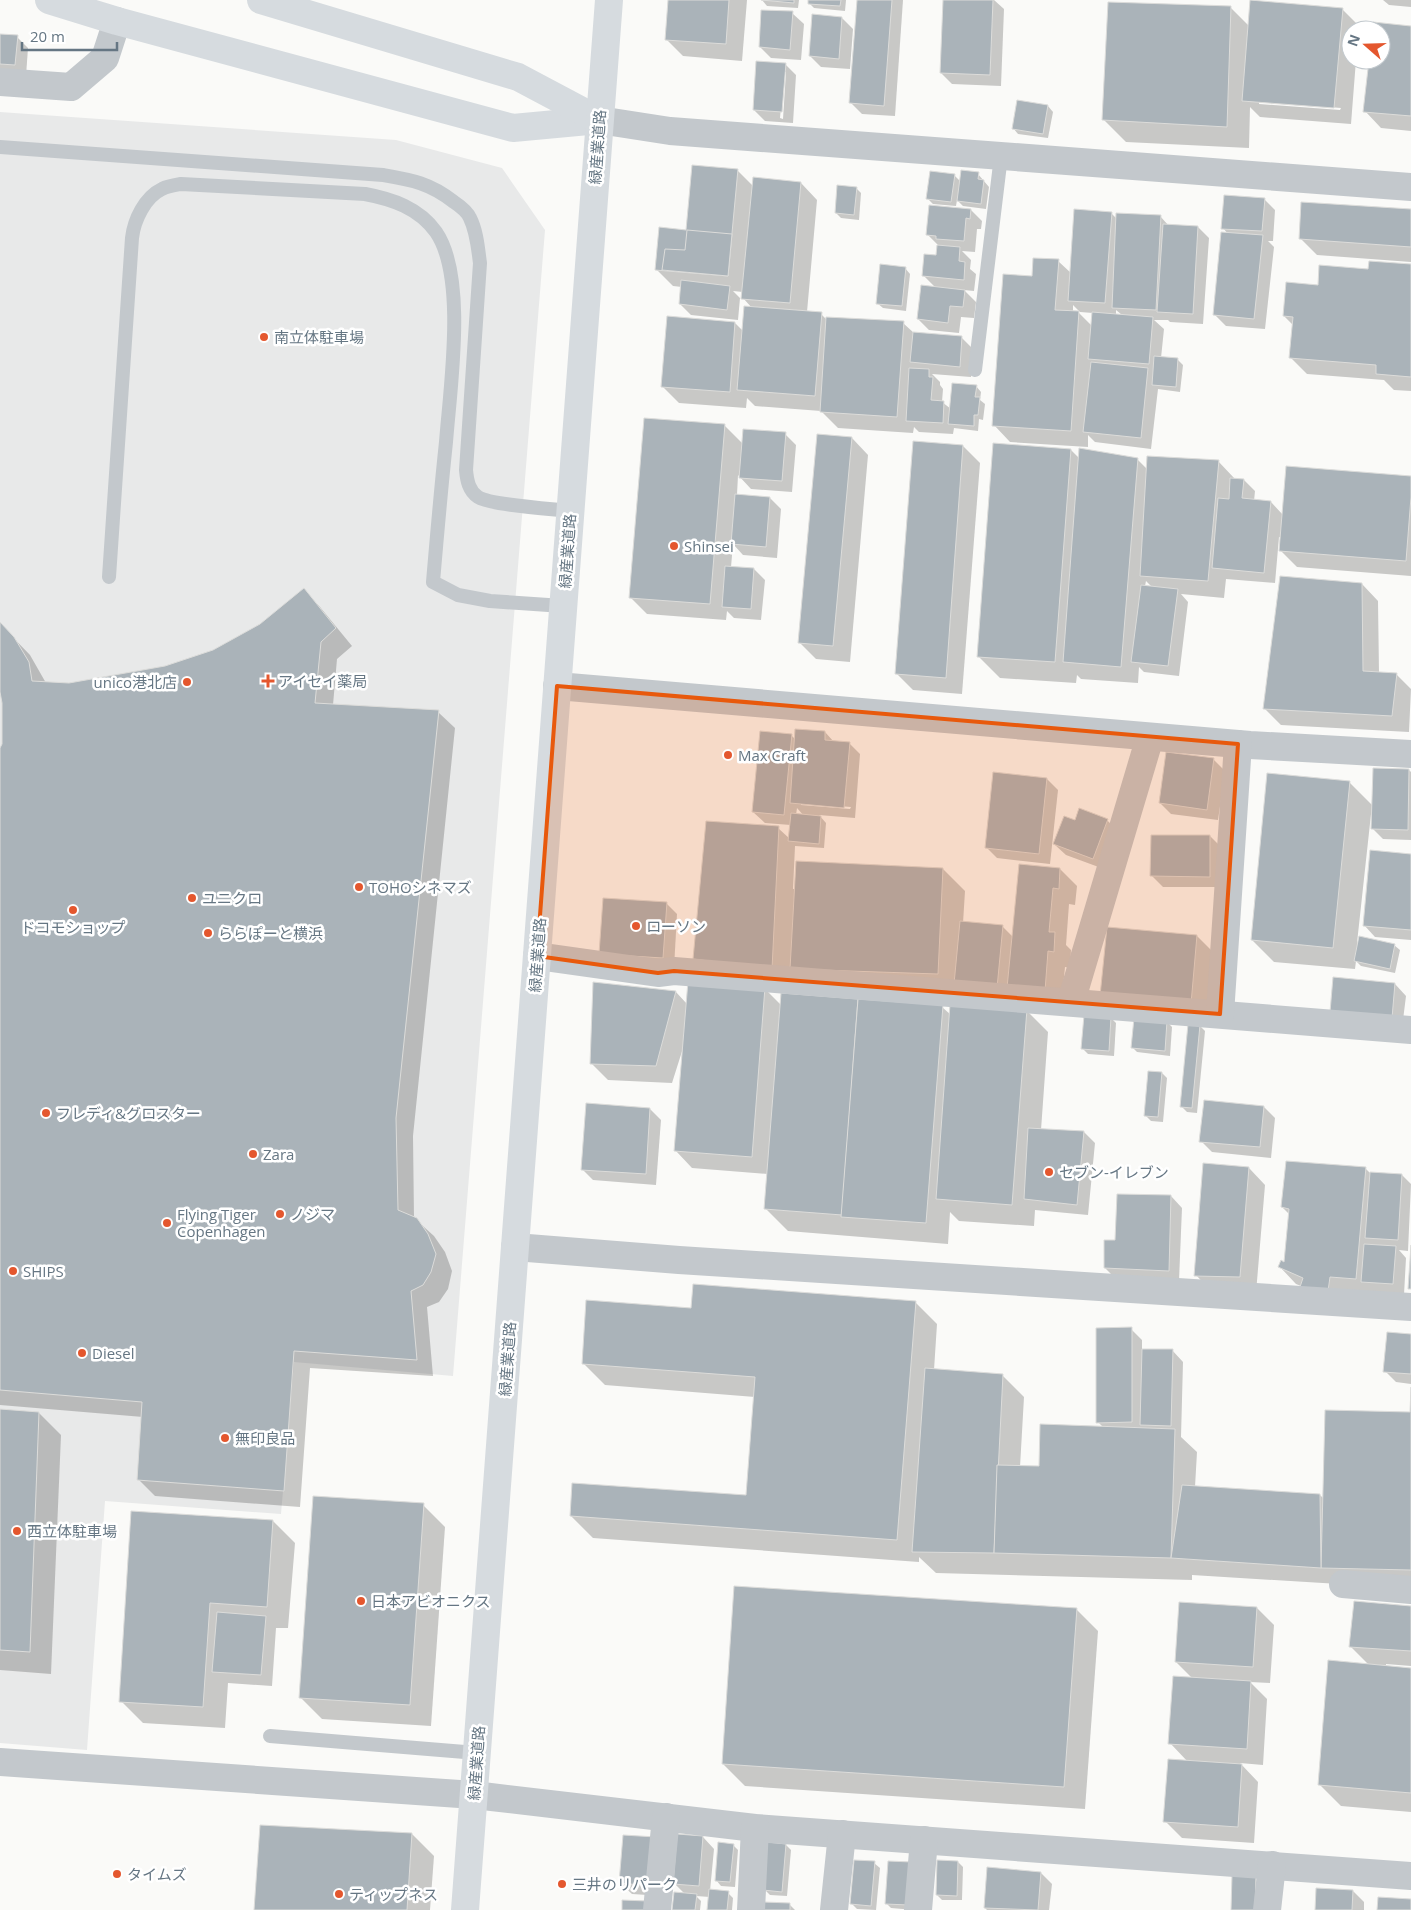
<svg xmlns="http://www.w3.org/2000/svg" width="1411" height="1910" font-family="'Open Sans','Noto Sans JP',sans-serif">
<rect width="100%" height="100%" fill="#fafaf8"/>
<polygon fill="#e8e9e9" points="0,112 396,140 502,168 545,230 453,1376 294,1362 281,1514 105,1501 87,1750 0,1743"/>
<g fill="#0003" fill-rule="evenodd">
<polygon points="669,0 747,0 742,61 683,56 666,39"/>
<polygon points="762,0 799,0 798,8 767,6"/>
<polygon points="809,0 846,0 845,11 814,8 809,3"/>
<polygon points="859,0 903,0 895,116 862,114 851,103"/>
<polygon points="944,0 994,0 1004,9 1001,86 952,84 941,73"/>
<polygon points="1383,0 1411,0 1411,7 1389,5"/>
<path d="M1230 7 1249 26 1342 9 1359 26 1358 30H1351V60H1356L1351 124 1260 117 1250 107 1249 148 1126 142 1104 120ZM1259 101 1341 108 1340 110 1259 104Z"/>
<polygon points="792,13 804,24 801,60 771,58 760,47"/>
<polygon points="842,18 853,29 850,69 821,67 810,56"/>
<polygon points="1411,27 1411,131 1381,128 1365,111 1370,60 1381,60 1381,30 1373,30"/>
<polygon points="0,35 17,37 28,48 26,76 0,73"/>
<path d="M785 64 796 75 793 123 765 121 754 110ZM784 72H786L783 119 780 118Z"/>
<polygon points="1048,106 1053,112 1048,138 1018,134 1013,128"/>
<polygon points="737,170 753,186 801,183 817,200 807,312 821,314 827,320 903,323 914,333 962,338 973,349 971,377 932,374 940,382 940,385 943,389 942,402 951,409 976,386 981,392 980,400 985,404 983,420 979,419 978,431 954,428 953,434 919,432 914,427 913,433 838,428 821,411 755,406 747,398 746,408 679,403 663,387 735,323 743,331 752,308 743,298 743,292 733,291 740,298 738,320 691,315 680,304 682,287 673,286 656,269"/>
<polygon points="978,174 989,187 986,209 963,206 957,200 956,206 933,204 928,199 954,175 960,181"/>
<polygon points="856,188 861,193 859,220 841,218 836,213"/>
<polygon points="1264,199 1275,210 1273,241 1268,241 1274,247 1265,329 1226,326 1215,315 1228,234 1223,228"/>
<polygon points="971,210 982,221 981,229 977,229 975,252 962,251 971,260 970,269 976,274 974,291 964,290 976,302 974,318 961,317 959,333 929,330 918,319 936,288 923,275 937,256 938,245 927,234"/>
<polygon points="1411,211 1411,262 1317,255 1300,238"/>
<path d="M1111 213 1117 219 1160 216 1169 226 1198 227 1209 238 1203 324 1170 322 1168 320H1154L1164 329 1161 358 1178 360 1183 365 1180 392 1158 389 1151 449 1095 442 1088 435V447L1010 442 994 425 1033 277 1058 261 1071 273ZM1073 305 1080 312 1093 313 1092 326 1079 313 1073 312ZM1116 310 1122 315H1116Z"/>
<polygon points="1411,265 1411,391 1394,390 1384,380 1307,374 1291,358 1293,325 1284,316 1319,286 1370,271"/>
<polygon points="905,268 910,274 906,311 883,308 877,303"/>
<polygon points="724,425 743,444 785,434 796,445 792,492 751,489 738,475 737,495 770,498 781,509 777,558 743,555 733,544 731,567 754,569 765,580 761,620 734,618 727,611 726,620 647,614 630,597"/>
<polygon points="852,438 868,455 850,662 816,659 799,642"/>
<polygon points="963,446 980,463 962,694 913,690 896,673"/>
<path d="M1071 450 1080 459H1137L1148 470 1218 461 1235 479 1244 480 1255 491 1254 501 1271 502 1283 515 1411 477V576L1297 567 1281 551 1282 538 1279 537 1275 583 1226 579 1224 598 1181 594 1188 602 1179 676 1144 672 1139 667 1138 683 1081 679 1077 675 1076 683 1000 678 978 656ZM1146 581 1152 587 1145 586Z"/>
<polygon points="1362,584 1378,601 1379,673 1397,675 1411,689 1409,732 1281,725 1264,708"/>
<polygon points="304,590 320,607 352,646 337,659 333,705 438,712 455,728 413,1136 414,1218 434,1236 445,1252 452,1271 448,1289 439,1302 427,1307 433,1376 310,1368 300,1507 155,1496 138,1479 143,1417 0,1405 0,751 3,744 4,703 0,687 0,624 30,655 46,683 69,685 165,667 213,651 260,625"/>
<path d="M825 732 834 742 849 743 860 754 855 818 819 815 826 823 824 848 795 846 793 889 943 869 965 891 963 923 1003 927 1013 937 1060 869 1077 886 1075 905 1069 904 1066 945 1071 950 1070 968 1065 967 1061 1007 813 990 789 966 788 985 711 975 778 828 790 839 791 825 765 823 753 812 791 735 796 740ZM801 803 851 807 850 809 801 805ZM797 808 804 816 796 815Z"/>
<polygon points="1167,753 1214,760 1225,771 1218,820 1171,814 1160,803"/>
<polygon points="1409,770 1411,772 1411,840 1383,839 1372,828"/>
<polygon points="1047,779 1058,790 1050,864 997,858 986,847"/>
<polygon points="1349,782 1372,805 1357,943 1394,945 1400,950 1395,973 1361,966 1356,961 1355,969 1274,962 1252,940"/>
<polygon points="1107,820 1118,832 1104,869 1066,855 1054,844"/>
<polygon points="1210,836 1221,847 1220,887 1163,887 1152,876"/>
<polygon points="1411,856 1411,940 1375,937 1364,925"/>
<polygon points="666,903 677,914 674,968 612,965"/>
<polygon points="1197,936 1214,953 1207,1020 1118,1013"/>
<polygon points="594,983 676,992 687,1004 765,989 781,1005 942,1007 951,1015 1026,1010 1048,1032 1041,1130 1084,1132 1095,1143 1088,1215 1035,1210 1034,1226 959,1221 950,1212 948,1244 788,1231 766,1209 768,1174 692,1168 676,1151 684,1045 672,1083 608,1080 591,1063"/>
<polygon points="1395,984 1406,996 1402,1028 1342,1022"/>
<polygon points="1111,1018 1116,1023 1114,1056 1088,1054 1083,1049"/>
<polygon points="1167,1022 1172,1027 1170,1056 1137,1052 1132,1047"/>
<polygon points="1200,1026 1205,1031 1197,1113 1187,1112 1182,1107"/>
<polygon points="1162,1073 1167,1078 1163,1122 1151,1121 1146,1116"/>
<polygon points="1264,1107 1275,1118 1271,1158 1212,1152 1201,1141"/>
<polygon points="650,1109 661,1120 656,1185 593,1180 582,1169"/>
<polygon points="1249,1168 1265,1185 1256,1293 1212,1292 1196,1275"/>
<polygon points="1366,1169 1370,1173 1402,1175 1411,1184 1408,1251 1399,1250 1406,1258 1404,1295 1301,1286 1296,1284 1280,1267 1285,1264 1290,1215 1282,1207"/>
<polygon points="1171,1196 1182,1208 1179,1281 1116,1279 1105,1268 1116,1242"/>
<polygon points="915,1302 937,1324 934,1370 1002,1375 1024,1397 1020,1467 1040,1468 1103,1427 1098,1422 1131,1329 1142,1340 1142,1350 1172,1350 1183,1362 1181,1437 1197,1452 1195,1487 1320,1495 1324,1499 1411,1413 1411,1591 1339,1584 1192,1575 1192,1580 936,1573 919,1557 919,1562 593,1538 571,1516 747,1497 755,1397 605,1385 583,1363 693,1309"/>
<polygon points="1411,1335 1411,1384 1396,1382 1385,1371"/>
<polygon points="0,1410 39,1413 61,1435 51,1674 0,1670"/>
<polygon points="423,1505 445,1527 431,1726 322,1719 300,1697"/>
<polygon points="273,1521 295,1543 288,1628 276,1628 272,1686 228,1683 225,1728 143,1723 121,1701"/>
<polygon points="1411,1607 1411,1666 1386,1664 1386,1667 1411,1669 1411,1812 1341,1806 1319,1784 1369,1665 1350,1646"/>
<polygon points="1257,1608 1274,1625 1270,1683 1250,1682 1267,1699 1263,1765 1240,1763 1258,1782 1254,1843 1182,1838 1165,1821 1188,1762 1170,1743 1193,1679 1176,1662"/>
<polygon points="1076,1609 1098,1631 1085,1809 745,1786 723,1764"/>
<polygon points="412,1834 434,1856 430,1910 255,1910"/>
<polygon points="703,1837 714,1849 710,1891 728,1893 733,1898 732,1910 708,1910 710,1897 696,1896 701,1901 700,1910 674,1910 686,1895 675,1884"/>
<polygon points="733,1845 738,1850 735,1887 721,1886 716,1880"/>
<polygon points="786,1845 791,1850 787,1896 770,1895 765,1890"/>
<polygon points="666,1849 663,1896 632,1894 620,1883"/>
<polygon points="889,1862 914,1910 891,1908 886,1903"/>
<polygon points="958,1862 963,1867 962,1900 942,1900 937,1895"/>
<polygon points="874,1863 880,1868 876,1910 857,1909 852,1904"/>
<polygon points="1041,1873 1052,1884 1049,1910 987,1910 985,1908"/>
<polygon points="1353,1891 1364,1902 1364,1910 1317,1910"/>
<polygon points="789,1904 795,1910 764,1910"/>
</g>
<g fill="#aab3b9" stroke="#dcdcda">
<polygon points="668,0 729,0 726,44 665,40"/>
<polygon points="761,0 794,0 794,3"/>
<polygon points="808,0 841,0 840,6 808,4"/>
<polygon points="857,0 892,0 884,106 849,103"/>
<polygon points="943,0 993,0 990,75 940,73"/>
<polygon points="1250,0 1343,8 1334,108 1242,101"/>
<polygon points="1108,2 1231,6 1227,127 1102,120"/>
<polygon points="761,10 793,11 790,50 759,47"/>
<polygon points="812,14 842,17 839,59 809,56"/>
<polygon points="1373,22 1411,26 1411,116 1363,112 1369,60 1381,60 1381,30 1372,30"/>
<polygon points="0,34 18,35 15,65 0,64"/>
<polygon points="756,61 786,63 782,112 753,110"/>
<polygon points="1017,100 1048,105 1043,134 1012,129"/>
<polygon points="692,165 738,169 728,276 655,270 659,227 686,230"/>
<polygon points="961,170 979,172 978,179 984,180 981,204 957,201"/>
<polygon points="930,171 955,174 951,202 926,199"/>
<polygon points="753,177 801,182 790,303 741,299"/>
<polygon points="837,185 857,187 854,215 835,213"/>
<polygon points="1224,195 1265,198 1262,231 1221,229"/>
<polygon points="1301,202 1411,209 1411,247 1299,239"/>
<polygon points="929,205 971,209 970,219 966,218 964,241 936,239 936,236 926,235"/>
<polygon points="1074,209 1112,212 1105,303 1068,301"/>
<polygon points="1116,213 1161,215 1156,310 1112,308"/>
<polygon points="1163,224 1198,226 1193,314 1157,312"/>
<polygon points="687,230 732,234 728,276 662,270 665,249 685,250"/>
<polygon points="1221,232 1263,235 1254,319 1213,315"/>
<polygon points="937,245 960,247 959,261 965,262 964,280 922,276 924,254 936,255"/>
<polygon points="1033,258 1059,259 1055,310 1079,311 1071,431 992,426 1003,274 1032,276"/>
<polygon points="1369,261 1411,264 1411,377 1376,374 1376,365 1289,358 1293,317 1283,316 1286,282 1318,285 1319,265 1368,269"/>
<polygon points="880,264 906,267 902,306 876,304"/>
<polygon points="681,280 730,286 727,310 679,304"/>
<polygon points="921,285 965,290 963,307 950,306 948,323 917,319"/>
<polygon points="744,306 822,312 815,396 737,390"/>
<polygon points="1092,312 1153,317 1149,364 1088,359"/>
<polygon points="667,316 735,322 730,392 661,387"/>
<polygon points="826,317 904,321 897,417 820,412"/>
<polygon points="913,332 962,336 960,367 910,362"/>
<polygon points="1154,356 1178,358 1176,387 1152,385"/>
<polygon points="1091,362 1148,368 1141,438 1083,432"/>
<polygon points="909,368 929,369 929,377 933,377 931,400 944,401 943,423 906,421"/>
<polygon points="952,383 977,385 975,397 980,397 978,415 974,415 974,426 948,424"/>
<polygon points="644,418 725,424 710,604 629,598"/>
<polygon points="743,429 786,432 782,481 739,478"/>
<polygon points="817,434 852,437 833,646 798,643"/>
<polygon points="913,441 963,445 946,678 895,674"/>
<polygon points="993,443 1071,449 1055,662 977,657"/>
<polygon points="1079,448 1138,458 1121,667 1063,662"/>
<polygon points="1147,456 1219,460 1208,581 1140,576"/>
<polygon points="1286,466 1411,476 1411,497 1406,561 1279,551"/>
<polygon points="1230,478 1244,479 1242,498 1271,501 1264,573 1212,568 1218,498 1229,499"/>
<polygon points="735,494 770,497 766,547 731,544"/>
<polygon points="725,566 754,568 751,609 722,607"/>
<polygon points="1280,576 1362,583 1363,671 1397,673 1392,716 1263,709"/>
<polygon points="1141,585 1178,589 1168,666 1131,662"/>
<polygon points="304,588 336,628 321,642 315,703 439,710 396,1118 398,1210 417,1218 428,1234 436,1254 431,1272 423,1285 411,1291 417,1360 294,1351 284,1491 137,1480 142,1402 0,1390 0,748 2,744 2,703 0,692 0,622 14,637 29,662 32,681 69,683 165,666 213,650 260,624"/>
<polygon points="795,729 825,731 825,740 850,742 844,808 790,803"/>
<polygon points="760,731 792,734 784,815 752,812"/>
<polygon points="1166,752 1214,758 1207,810 1159,803"/>
<polygon points="1373,768 1409,769 1408,830 1371,829"/>
<polygon points="993,772 1047,778 1039,854 985,848"/>
<polygon points="1267,773 1350,781 1333,948 1251,940"/>
<polygon points="1079,808 1108,819 1093,859 1053,844 1064,816 1075,820"/>
<polygon points="791,813 821,816 819,844 788,841"/>
<polygon points="706,821 779,826 772,969 693,959"/>
<polygon points="1151,835 1210,835 1210,877 1150,876"/>
<polygon points="1370,850 1411,854 1411,930 1363,926"/>
<polygon points="796,861 943,868 938,974 790,969"/>
<polygon points="1019,864 1060,868 1059,889 1053,888 1049,932 1055,932 1054,952 1048,951 1045,991 1007,988"/>
<polygon points="603,898 667,902 663,958 599,954"/>
<polygon points="960,921 1003,925 997,988 954,984"/>
<polygon points="1107,927 1197,935 1191,1004 1100,996"/>
<polygon points="1359,936 1395,944 1390,969 1354,961"/>
<polygon points="1333,977 1395,983 1392,1018 1330,1012"/>
<polygon points="688,981 765,987 752,1157 674,1151"/>
<polygon points="593,982 676,991 656,1066 590,1064"/>
<polygon points="781,993 858,999 842,1215 764,1209"/>
<polygon points="858,999 943,1005 926,1223 841,1217"/>
<polygon points="950,1004 1027,1009 1012,1205 936,1199"/>
<polygon points="1084,1015 1111,1017 1109,1051 1081,1049"/>
<polygon points="1134,1018 1167,1021 1165,1051 1131,1048"/>
<polygon points="1188,1024 1200,1025 1192,1108 1180,1107"/>
<polygon points="1148,1071 1162,1072 1158,1117 1144,1116"/>
<polygon points="1204,1100 1264,1106 1260,1147 1199,1142"/>
<polygon points="586,1103 650,1108 646,1174 581,1170"/>
<polygon points="1028,1128 1084,1131 1077,1205 1024,1199"/>
<polygon points="1286,1161 1366,1167 1356,1279 1330,1277 1328,1291 1300,1287 1303,1278 1278,1267 1281,1260 1284,1262 1289,1209 1281,1207"/>
<polygon points="1203,1163 1249,1167 1240,1277 1194,1276"/>
<polygon points="1370,1172 1402,1174 1398,1240 1365,1238"/>
<polygon points="1117,1194 1171,1195 1169,1271 1104,1268 1104,1240 1115,1240"/>
<polygon points="1364,1244 1396,1246 1393,1284 1361,1282"/>
<polygon points="1411,1245 1411,1289 1408,1289"/>
<polygon points="693,1284 916,1301 897,1540 570,1516 572,1483 746,1495 755,1377 582,1364 586,1300 691,1308"/>
<polygon points="1132,1327 1132,1422 1096,1423 1096,1328"/>
<polygon points="1387,1332 1411,1334 1411,1374 1383,1372"/>
<polygon points="1142,1349 1173,1349 1171,1426 1140,1425"/>
<polygon points="925,1368 1003,1374 994,1553 912,1552"/>
<polygon points="1411,1387 1411,1570 1321,1568 1325,1410 1410,1412"/>
<polygon points="0,1409 39,1412 30,1652 0,1650"/>
<polygon points="1040,1424 1175,1429 1171,1558 994,1553 997,1465 1039,1466"/>
<polygon points="1182,1485 1320,1494 1321,1568 1171,1558"/>
<polygon points="313,1496 424,1503 410,1705 299,1698"/>
<polygon points="131,1511 273,1520 267,1607 210,1603 203,1707 119,1702"/>
<polygon points="734,1586 1077,1608 1064,1787 722,1764"/>
<polygon points="1354,1601 1411,1606 1411,1651 1349,1647"/>
<polygon points="1179,1602 1257,1607 1253,1667 1175,1662"/>
<polygon points="217,1612 266,1616 261,1675 212,1672"/>
<polygon points="1328,1660 1411,1668 1411,1793 1318,1785"/>
<polygon points="1173,1676 1251,1681 1247,1749 1168,1744"/>
<polygon points="1168,1759 1242,1764 1238,1827 1163,1822"/>
<polygon points="260,1825 412,1833 407,1910 254,1910"/>
<polygon points="677,1834 703,1836 699,1886 673,1884"/>
<polygon points="623,1835 656,1837 652,1886 619,1883"/>
<polygon points="718,1842 734,1844 730,1882 715,1881"/>
<polygon points="767,1842 786,1844 782,1892 763,1890"/>
<polygon points="854,1860 875,1861 871,1906 850,1904"/>
<polygon points="937,1860 958,1861 957,1896 936,1895"/>
<polygon points="888,1861 912,1862 909,1905 885,1904"/>
<polygon points="987,1867 1041,1872 1038,1910 984,1908"/>
<polygon points="1232,1875 1256,1876 1255,1910 1231,1910"/>
<polygon points="1316,1888 1353,1890 1352,1910 1315,1910"/>
<polygon points="709,1889 729,1891 727,1910 707,1910"/>
<polygon points="674,1892 697,1894 695,1910 672,1910"/>
<polygon points="1378,1897 1411,1899 1411,1910 1377,1910"/>
<polygon points="622,1900 647,1901 647,1910 622,1910"/>
<polygon points="763,1902 790,1903 790,1910 763,1910"/>
</g>
<g fill="none" stroke-linecap="round" stroke-linejoin="round">
<g stroke="#c3c8cc" stroke-width="14">
<path d="M0 147 383 175C412 180 430 183 454 202 460 206 467 211 470 218 477 232 478 249 480 263L466 470C467 481 469 491 478 497 490 505 553 509 570 511"/>
<polyline points="975,370 1001,156"/>
<path d="M109 577 132 238C134 220 145 197 162 189 168 186 175 185 181 184L365 194C392 199 419 208 436 232 467 277 450 388 446 442 441 489 437 535 433 582L458 595 490 601 563 606"/>
<polyline points="270,1736 477,1753"/>
</g>
<g stroke="#c3c8cc" stroke-width="28">
<polyline points="0,82 71,87 105,58 117,21"/>
<polyline points="599,120 670,131 1411,187"/>
<polyline points="557,686 1250,745 1411,754"/>
<polyline points="537,956 658,973 674,971 1411,1030"/>
<polyline points="1071,1002 1150,737"/>
<polyline points="1220,1014 1238,744"/>
<polyline points="515,1247 679,1260 1411,1307"/>
<polyline points="1343,1584 1411,1590"/>
<polyline points="0,1762 474,1795 755,1828 1411,1876"/>
<polyline points="657,1910 666,1817"/>
<polyline points="751,1910 755,1828"/>
<polyline points="834,1910 842,1834"/>
<polyline points="918,1910 924,1840"/>
<polyline points="1267,1910 1272,1865"/>
</g>
<g stroke="#d6dbdf" stroke-width="28">
<polyline points="49,0 117,21 513,128 599,120"/>
<polyline points="261,0 518,77 599,120"/>
<polyline points="465,1910 609,0"/>
</g>
</g>
<path fill="#e8590c" fill-opacity="0.2" stroke="#e8590c" stroke-width="4" stroke-linejoin="round" d="M557 686 1238 744 1220 1014 674 971 658 973 537 956Z"/>
<g fill="#e4572e" stroke="#fff" stroke-width="2">
<circle cx="264" cy="337" r="5"/>
<circle cx="674" cy="546" r="5"/>
<path d="M265.5 673.5h5v5h5v5h-5v5h-5v-5h-5v-5h5z"/>
<circle cx="187" cy="682" r="5"/>
<circle cx="728" cy="755" r="5"/>
<circle cx="359" cy="887" r="5"/>
<circle cx="192" cy="898" r="5"/>
<circle cx="73" cy="910" r="5"/>
<circle cx="636" cy="926" r="5"/>
<circle cx="208" cy="933" r="5"/>
<circle cx="46" cy="1113" r="5"/>
<circle cx="253" cy="1154" r="5"/>
<circle cx="1049" cy="1172" r="5"/>
<circle cx="280" cy="1214" r="5"/>
<circle cx="167" cy="1223" r="5"/>
<circle cx="13" cy="1271" r="5"/>
<circle cx="82" cy="1353" r="5"/>
<circle cx="225" cy="1438" r="5"/>
<circle cx="17" cy="1531" r="5"/>
<circle cx="361" cy="1601" r="5"/>
<circle cx="117" cy="1874" r="5"/>
<circle cx="562" cy="1884" r="5"/>
<circle cx="339" cy="1894" r="5"/>
</g>
<g text-anchor="middle" dominant-baseline="central" stroke-width="5" stroke-linejoin="round" paint-order="stroke">
<g font-size="15" fill="#657683" stroke="#fff">
<text transform="translate(597 147) rotate(-86)">緑産業道路</text>
<text transform="translate(567 551) rotate(-86)">緑産業道路</text>
<text transform="translate(537 955) rotate(-86)">緑産業道路</text>
<text transform="translate(507 1359) rotate(-86)">緑産業道路</text>
<text transform="translate(476 1763) rotate(-86)">緑産業道路</text>
</g>
<g font-size="15" fill="#657683" stroke="#fff" text-anchor="start">
<text x="274" y="337">南立体駐車場</text>
<text x="684" y="546">Shinsei</text>
<text x="278" y="681">アイセイ薬局</text>
<text x="177" y="682" text-anchor="end">unico港北店</text>
<text x="738" y="755">Max Craft</text>
<text x="369" y="887">TOHOシネマズ</text>
<text x="202" y="898">ユニクロ</text>
<text x="646" y="926">ローソン</text>
<text x="73" y="927" text-anchor="middle">ドコモショップ</text>
<text x="218" y="933">ららぽーと横浜</text>
<text x="56" y="1113">フレディ&amp;グロスター</text>
<text x="263" y="1154">Zara</text>
<text x="1059" y="1172">セブン-イレブン</text>
<text x="177" y="1214">Flying Tiger<tspan x="177" dy="17">Copenhagen</tspan></text>
<text x="290" y="1214">ノジマ</text>
<text x="23" y="1271">SHIPS</text>
<text x="92" y="1353">Diesel</text>
<text x="235" y="1438">無印良品</text>
<text x="27" y="1531">西立体駐車場</text>
<text x="371" y="1601">日本アビオニクス</text>
<text x="127" y="1874">タイムズ</text>
<text x="572" y="1884">三井のリパーク</text>
<text x="349" y="1894">ティップネス</text>
</g>
</g>
<g transform="translate(1366 45) rotate(290)"><circle r="24" fill="#ffffff" stroke="#c1c8cd"/>
<path d="M0-4L9 19L0 12L-9 19Z" fill="#e4572e"/>
<text y="-8" font-size="14" font-weight="bold" text-anchor="middle" fill="#657683">N</text>
</g>
<path d="M22 42v8h95v-8" fill="none" stroke="#657683" stroke-width="2.5"/>
<text x="30" y="42" font-size="15" fill="#657683" stroke="#ffffff" stroke-width="4" paint-order="stroke">20 m</text>
</svg>
